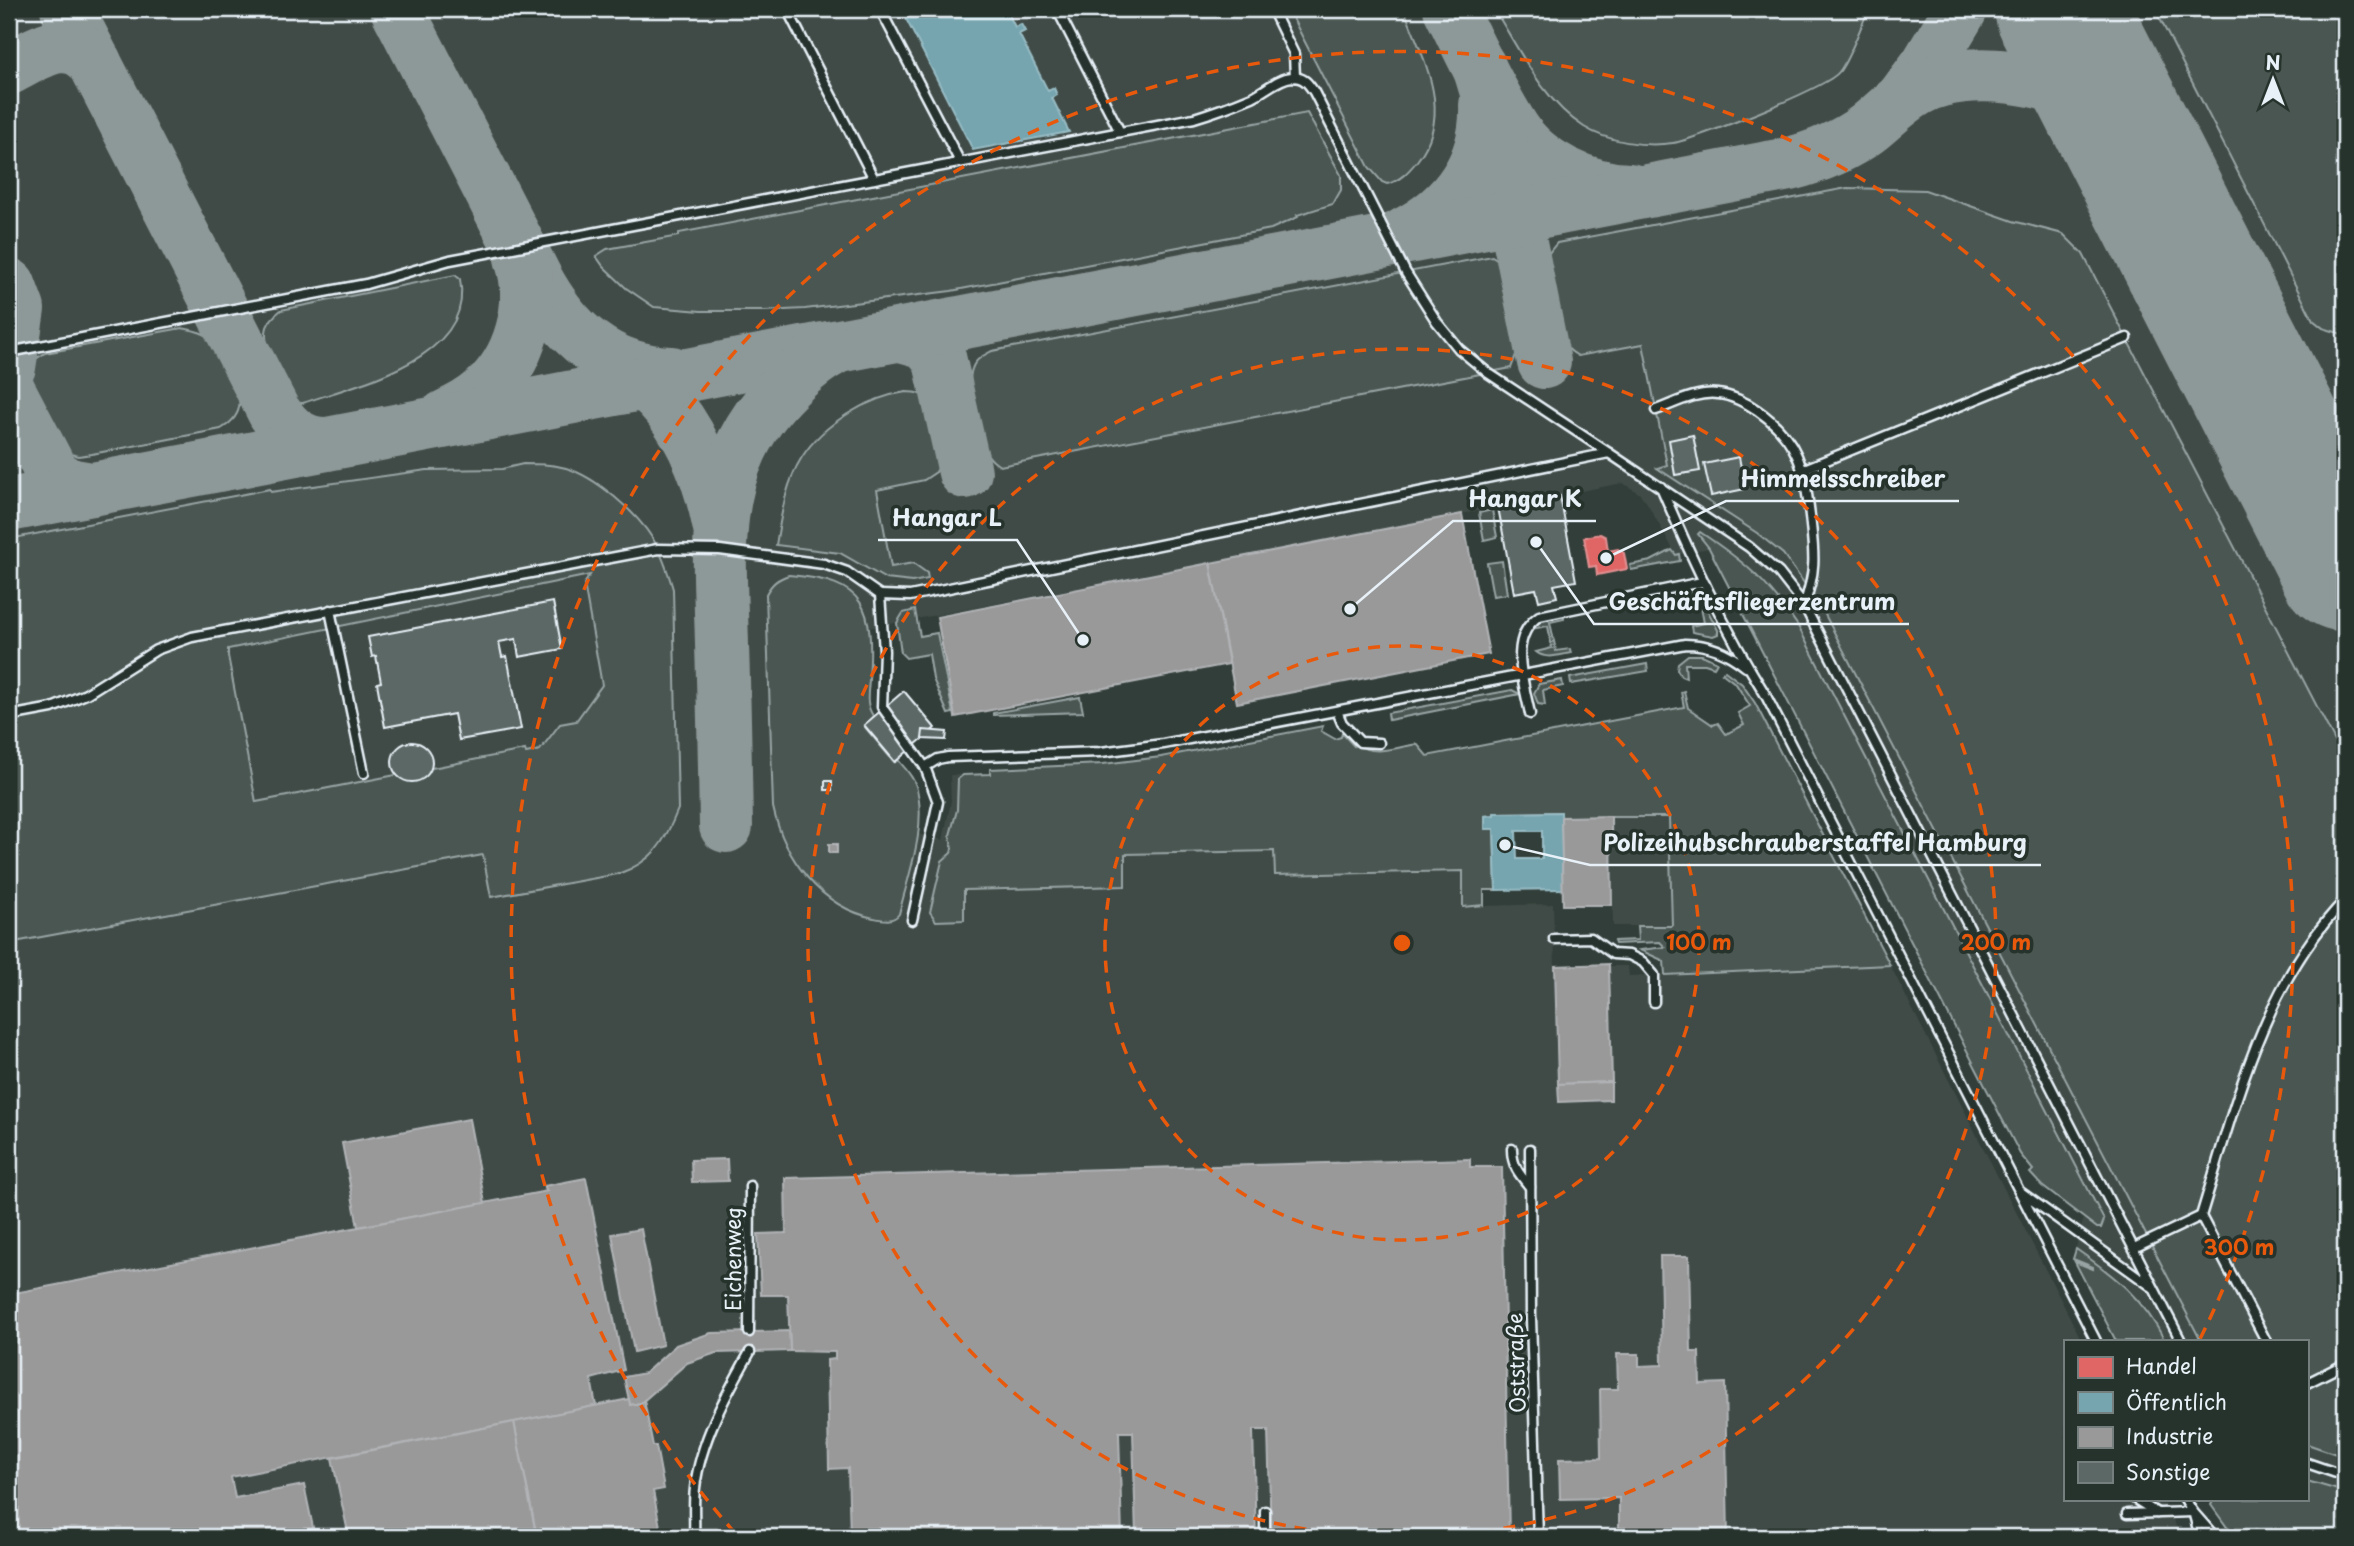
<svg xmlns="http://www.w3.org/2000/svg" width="2354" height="1546" font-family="'Playpen Sans',sans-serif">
<rect width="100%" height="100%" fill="#323e39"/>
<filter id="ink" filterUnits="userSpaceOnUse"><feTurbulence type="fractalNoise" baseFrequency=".0143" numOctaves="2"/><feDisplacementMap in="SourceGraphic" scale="14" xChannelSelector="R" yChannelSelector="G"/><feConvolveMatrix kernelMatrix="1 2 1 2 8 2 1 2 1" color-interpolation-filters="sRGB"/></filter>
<g filter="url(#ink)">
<g fill="#3f4b46">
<polygon points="9,9 2345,9 2345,1537 2235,1537 2219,1517 2211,1505 2214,1499 2307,1499 2307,1341 2116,1341 2073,1259 2084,1217 2044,1183 2020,1154 1709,548 1676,555 1647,503 1640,494 1623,483 869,628 870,660 868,701 869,711 874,717 864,726 894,762 898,760 912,777 920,807 918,834 943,840 951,801 950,775 990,774 1479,809 1480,906 1553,904 1555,966 1628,966 1629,976 1890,965 2082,1341 2065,1341 2065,1499 2162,1499 2182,1537 9,1537"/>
<polygon points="1670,817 1672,926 1613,926 1611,818"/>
</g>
<g fill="#495651" stroke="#98a4a4" stroke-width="2" fill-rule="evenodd">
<path d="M1288 9H1404C1423 60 1455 112 1417 161 1409 171 1400 181 1387 184L1382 182 1369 167Z"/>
<path d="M1494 9H1869C1861 25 1849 60 1839 72 1828 87 1695 140 1673 143 1645 147 1608 142 1584 127 1542 100 1520 50 1494 9Z"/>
<polygon points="2155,9 2345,9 2345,335 2323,328 2313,320"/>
<polygon points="1307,113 1341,175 1341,190 1333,204 1297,215 1298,217 1271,229 951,291 805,309 764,311 701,311 654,307 626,288 603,266 596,256 607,249 679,236 679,233"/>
<path d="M1847 188 1925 190 2013 221 2063 234 2083 254 2340 751 2345 749V1457L2307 1444V1341H2201L1820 605 1783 554 1757 533 1657 468 1667 465 1643 344 1578 356C1569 351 1564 346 1559 337 1552 324 1542 275 1545 261 1547 254 1552 249 1557 243Z"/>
<path d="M1492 256 1506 265 1510 271 1523 336 1511 368 1000 466C995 463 991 460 988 455 978 441 966 385 972 369 975 359 984 355 992 351Z"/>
<path d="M455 275 460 279C475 359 359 383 303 403H297C284 387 261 347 267 327 270 319 276 314 281 310Z"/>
<path d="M182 328C191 330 201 331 209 337 217 344 221 358 226 367 238 392 251 411 221 429L92 454 79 456 62 452 22 379C24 365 34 360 45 353Z"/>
<path d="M906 392C917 392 922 393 929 403L941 463 936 472 924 480 877 490 891 567 913 563 927 573 928 579 912 582 886 579 840 553 776 545C781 516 786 482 802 457 823 424 868 397 906 392Z"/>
<path d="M9 427C15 439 19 448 18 462L9 470Z"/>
<path d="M523 464C538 464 551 464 566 468 596 477 636 512 653 539 662 554 668 572 673 589L678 809C665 842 653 862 618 874L491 897 483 855 9 943V539L270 489 271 492 427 470 502 469ZM590 575 584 584 602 685 576 721 560 724 540 750 526 753 525 750 256 802 228 656V649Z"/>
<polygon points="1492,510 1497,537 1484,540 1479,513"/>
<path d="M1700 532C1745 562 1767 581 1798 626L2104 1220 2101 1228H2097L2042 1186 2030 1173 2033 1170 2020 1154 1709 548 1698 534Z"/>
<polygon points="1672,550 1676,555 1679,554 1680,561 1631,570 1630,565 1651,561"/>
<polygon points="1502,561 1507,594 1493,596 1487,563"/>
<path d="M789 575C867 581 874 607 869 680 868 693 865 706 874 717L864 726 894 762 898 760C905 768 913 776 916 786 928 825 908 876 899 914 893 922 884 920 874 918 820 907 784 858 773 807L766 594C772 583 777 579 789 575Z"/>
<polygon points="1684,593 1696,593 1700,596 1718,630 1718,634 1713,636 1692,632 1691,626 1704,623 1700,602 1687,604"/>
<polygon points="915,610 920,636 937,633 953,713 948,714 933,679 929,654 906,658 901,653 897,623 903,613"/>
<path d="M1564 616V619L1550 622 1556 651 1570 649 1571 653C1559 655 1546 660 1536 652L1552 648 1548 626 1531 629 1541 621Z"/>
<polygon points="1688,655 1702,655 1717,662 1714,667 1705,664 1685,664 1686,678 1681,676 1677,669 1678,663"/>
<polygon points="1647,664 1648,671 1571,684 1570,678"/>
<path d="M1725 671 1742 684 1755 703 1890 965 1665 975 1664 961 1640 950 1665 947 1660 942 1615 944 1614 941 1638 940 1637 926H1672L1669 817H1561L1560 812 1495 813 1494 815 1485 816V829H1494L1496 890H1484V905L1463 907V871L1275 875 1274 851 1125 854V886L964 890V920L936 921 930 912 942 861 951 853 952 849 950 835 957 810 958 779 963 775 990 774V769L1103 764 1161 757 1323 726 1321 731 1335 739 1341 737 1342 733 1354 746 1356 744C1374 757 1398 747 1417 744L1427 756 1684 707 1681 692 1684 691 1688 708 1713 725 1718 723 1726 734 1744 725 1738 713 1750 706 1736 684 1722 673Z"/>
<polygon points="1562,680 1563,686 1543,690 1545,705 1538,704 1534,693 1539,684"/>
<polygon points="1512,690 1520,694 1389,720 1388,713"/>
<polygon points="1080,697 1083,712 993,715 993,713"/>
<path d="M2076 1249C2115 1276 2143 1298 2165 1341H2116L2075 1262 2093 1269V1267L2073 1259Z"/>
<polygon points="2307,1481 2345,1492 2345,1537 2256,1537 2256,1529 2252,1537 2234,1537 2211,1505 2214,1499 2307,1499"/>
</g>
<polygon fill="#e06666" stroke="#e29092" stroke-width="2" points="1600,534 1606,537 1608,551 1618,549 1624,553 1627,569 1597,575 1596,566 1589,567 1584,537"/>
<g fill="#76a5af" stroke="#98bcc5" stroke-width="2" fill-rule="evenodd">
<polygon points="901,9 1006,9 1015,27 1021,24 1025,31 1019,34 1048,91 1054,88 1057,95 1052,98 1069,132 973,150"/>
<path d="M1561 812 1563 889 1496 890 1494 829H1485V816L1494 815V813ZM1516 831H1542V859H1517Z"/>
</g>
<g fill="#999" stroke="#b1b3b6" stroke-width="2">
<polygon points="1462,514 1489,654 1237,703 1210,563"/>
<polygon points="1210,563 1229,664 955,717 937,617"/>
<polygon points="1611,816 1612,905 1563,905 1561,817"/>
<rect x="829" y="844" width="8" height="9"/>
<polygon points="1609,964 1612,1082 1558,1084 1555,966"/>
<polygon points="1611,1082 1611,1100 1559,1102 1558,1084"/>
<polygon points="469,1119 485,1203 358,1227 342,1143"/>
<polygon points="727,1159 728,1181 692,1182 691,1160"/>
<polygon points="1470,1159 1470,1167 1502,1167 1509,1537 1271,1537 1268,1430 1253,1430 1256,1537 1136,1537 1133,1432 1119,1432 1122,1537 850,1537 848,1468 829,1469 827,1360 835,1359 835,1352 790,1351 788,1295 761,1295 758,1234 786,1233 785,1178"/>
<polygon points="586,1178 624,1370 591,1379 596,1406 231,1477 235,1498 304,1485 315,1537 9,1537 9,1294 547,1191 544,1186"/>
<polygon points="641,1229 663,1345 634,1352 612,1234"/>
<polygon points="1660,1256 1689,1256 1691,1352 1699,1352 1700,1384 1725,1383 1728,1537 1644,1537 1644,1528 1619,1528 1619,1498 1560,1499 1559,1459 1601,1458 1600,1389 1618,1389 1617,1354 1639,1354 1639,1366 1662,1365"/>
<polygon points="789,1331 790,1351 716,1353 687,1363 641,1403 630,1405 624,1377 645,1373 676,1345 711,1333"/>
<polygon points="629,1399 630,1405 641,1403 644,1400 653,1446 656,1446 664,1489 653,1491 662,1537 537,1537 514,1422"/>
<polygon points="514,1422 535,1529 489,1537 349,1537 332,1458"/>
</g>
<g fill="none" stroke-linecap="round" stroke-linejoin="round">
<g stroke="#8d9898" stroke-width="54">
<path d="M67 9 274 412C287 431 301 444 326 444"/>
<path d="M397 9 535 277C565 333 606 371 672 373"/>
<path d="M1450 9C1470 49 1489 91 1513 129 1537 166 1587 189 1630 190"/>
<polyline points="1479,66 1496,123 1544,362"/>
<path d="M9 68C39 53 67 30 95 63"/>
<polyline points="1902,99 1928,64 1961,9"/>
<path d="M1405 234C1456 208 1488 163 1486 105"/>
<polyline points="9,285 18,309 9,367"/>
<polyline points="901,335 926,342 939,357 965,472"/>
<path d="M621 368C635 377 649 385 660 397 692 431 710 479 719 524"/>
<polyline points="9,391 53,475 69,485 92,489"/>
<path d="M2262 401C2286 433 2309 459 2345 476"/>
<path d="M445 417C458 411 472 404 483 394 520 362 537 305 521 258"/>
<path d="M9 505 1789 164C1817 157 1844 146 1867 129 1885 115 1901 97 1922 87 1968 65 2051 76 2092 104 2107 114 2118 129 2129 143"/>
<path d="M726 826C725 766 724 705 722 645 720 550 707 470 778 394 794 377 811 361 831 350"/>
</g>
<polyline stroke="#8d9898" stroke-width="133" points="2061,9 2345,565"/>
</g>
<g fill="#5c6865" stroke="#e8f1f8" stroke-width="2">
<polygon points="1693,435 1700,471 1675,475 1669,440"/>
<polygon points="1739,457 1745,489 1711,496 1704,464"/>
<polygon points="1560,496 1576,581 1554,585 1557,597 1539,601 1536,589 1514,593 1498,507"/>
<polygon points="553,602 562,649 519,657 516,639 499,642 502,657 507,656 521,729 459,740 454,714 385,727 377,683 381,682 376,656 372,657 368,637"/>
<polygon points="904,691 935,728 895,762 864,725"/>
<polygon points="923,730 947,732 946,740 922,739"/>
<circle cx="412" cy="762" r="20"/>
<rect x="825" y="781" width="7" height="9"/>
</g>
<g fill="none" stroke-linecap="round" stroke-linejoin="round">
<g stroke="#e8f1f8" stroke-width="13">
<g id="lane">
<polyline points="787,9 874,179"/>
<polyline points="880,9 960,162"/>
<polyline points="1057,9 1120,132"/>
<polyline points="1272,9 1294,54 1295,77"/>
<path d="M9 352 366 284 450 260 1194 118C1214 112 1233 105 1252 97 1265 91 1278 78 1292 77 1304 77 1308 83 1314 92L1406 273 1437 322 1459 349 1488 373 1609 453"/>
<path d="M1656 410C1675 403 1698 391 1718 394 1731 395 1747 403 1757 410 1799 439 1804 468 1810 516 1814 553 1817 569 1804 605"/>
<polyline points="1802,470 2127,338"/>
<path d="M1661 487C1692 559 1724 628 1765 694L2096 1341"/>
<polyline points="880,595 910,596 1609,453 1749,547 1779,573 1804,605 2181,1341"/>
<polyline points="330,610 364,773"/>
<polyline points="1337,711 1342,723 1360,742 1379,743"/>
<path d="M1530 714C1524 682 1507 638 1539 616L1702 582"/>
<polyline points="9,716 52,708 86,694 156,650 192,637 658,549 720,550 824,564 847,572 880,595 884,651 882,707 925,767 938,802 912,920"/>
<path d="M925 767 938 759 948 757 1101 752 1163 744 1685 644C1709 644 1727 652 1746 667"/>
<polyline points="1554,939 1591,938 1613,954 1629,955 1643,962 1654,975 1654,1002"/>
<path d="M1512 1149C1512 1166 1519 1174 1530 1187"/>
<polyline points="1530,1149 1531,1318 1538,1537"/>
<polyline points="2022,1193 2151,1286"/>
<path d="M2201 1216C2235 1106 2262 986 2345 900"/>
<polyline points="2134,1248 2201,1216 2266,1341"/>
<polyline points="749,1332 750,1186"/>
<polyline points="2307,1383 2345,1364"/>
<polyline points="2307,1463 2345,1476"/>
<polyline points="2135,1499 2157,1513"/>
<polyline points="2185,1499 2193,1512 2215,1537"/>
<polyline points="1265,1511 1265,1537"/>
<polyline points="2127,1514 2193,1512"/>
<polyline points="2194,1515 2200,1537"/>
<path d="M694 1537C695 1521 693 1504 695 1488 700 1441 727 1393 750 1352"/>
</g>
</g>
<use href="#lane" stroke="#26332d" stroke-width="8"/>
</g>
</g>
<g fill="none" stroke="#e8590c" stroke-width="3.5" stroke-dasharray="12 9">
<circle cx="1402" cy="943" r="297"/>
<circle cx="1402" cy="943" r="594"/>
<path d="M735 1533A891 891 0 1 1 2199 1341"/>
</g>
<g text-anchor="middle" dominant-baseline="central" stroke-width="7" stroke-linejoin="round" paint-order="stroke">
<g font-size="21" fill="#e8f1f8" stroke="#26332d">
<text transform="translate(732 1259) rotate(-90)">Eichenweg</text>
<text transform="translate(1515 1363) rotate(-92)">Oststraße</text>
</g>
</g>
<circle cx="1402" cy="943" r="10" fill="#e8590c" stroke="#26332d" stroke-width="3.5"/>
<g font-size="21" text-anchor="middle" font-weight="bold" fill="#e8590c" stroke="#26332d" stroke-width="7" stroke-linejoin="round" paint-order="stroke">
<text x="1699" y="950">100 m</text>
<text x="1996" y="950">200 m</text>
<text x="2239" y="1255">300 m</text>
</g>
<path fill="none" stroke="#e8f1f8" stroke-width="2.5" d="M1606 558L1726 501H1959M1350 609L1453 521H1596M1083 640L1017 540H878M1536 542L1594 624H1909M1505 845L1590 865H2041"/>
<g fill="#e8f1f8" stroke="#26332d" stroke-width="2.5">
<circle cx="1606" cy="558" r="7"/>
<circle cx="1350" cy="609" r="7"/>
<circle cx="1083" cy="640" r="7"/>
<circle cx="1536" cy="542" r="7"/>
<circle cx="1505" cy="845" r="7"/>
</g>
<g font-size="23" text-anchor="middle" font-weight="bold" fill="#e8f1f8" stroke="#26332d" stroke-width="7" stroke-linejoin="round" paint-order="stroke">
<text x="1843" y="487">Himmelsschreiber</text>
<text x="1525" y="507">Hangar K</text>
<text x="947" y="526">Hangar L</text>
<text x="1752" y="610">Geschäftsfliegerzentrum</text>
<text x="1815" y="851">Polizeihubschrauberstaffel Hamburg</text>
</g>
<rect width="2354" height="1546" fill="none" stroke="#26332d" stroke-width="35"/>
<rect x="18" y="18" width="2319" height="1511" fill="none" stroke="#e8f1f8" stroke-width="2.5" filter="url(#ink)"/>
<rect x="2064" y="1340" width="245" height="161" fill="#26332d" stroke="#747f7e" stroke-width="2"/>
<rect x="2078" y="1357" width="35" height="21" fill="#e06666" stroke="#747f7e" stroke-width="2"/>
<text x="2126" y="1374" font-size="21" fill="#e8f1f8">Handel</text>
<rect x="2078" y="1392" width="35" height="21" fill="#76a5af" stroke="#747f7e" stroke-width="2"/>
<text x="2126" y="1410" font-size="21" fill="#e8f1f8">Öffentlich</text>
<rect x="2078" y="1427" width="35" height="21" fill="#999999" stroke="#747f7e" stroke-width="2"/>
<text x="2126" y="1444" font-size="21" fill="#e8f1f8">Industrie</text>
<rect x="2078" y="1462" width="35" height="21" fill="#5c6865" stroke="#747f7e" stroke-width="2"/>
<text x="2126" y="1480" font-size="21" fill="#e8f1f8">Sonstige</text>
<g transform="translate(2273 80)" stroke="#26332d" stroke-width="5" paint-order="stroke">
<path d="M0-5L12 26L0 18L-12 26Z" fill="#e8f1f8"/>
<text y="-10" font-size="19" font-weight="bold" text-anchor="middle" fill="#e8f1f8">N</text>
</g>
</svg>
